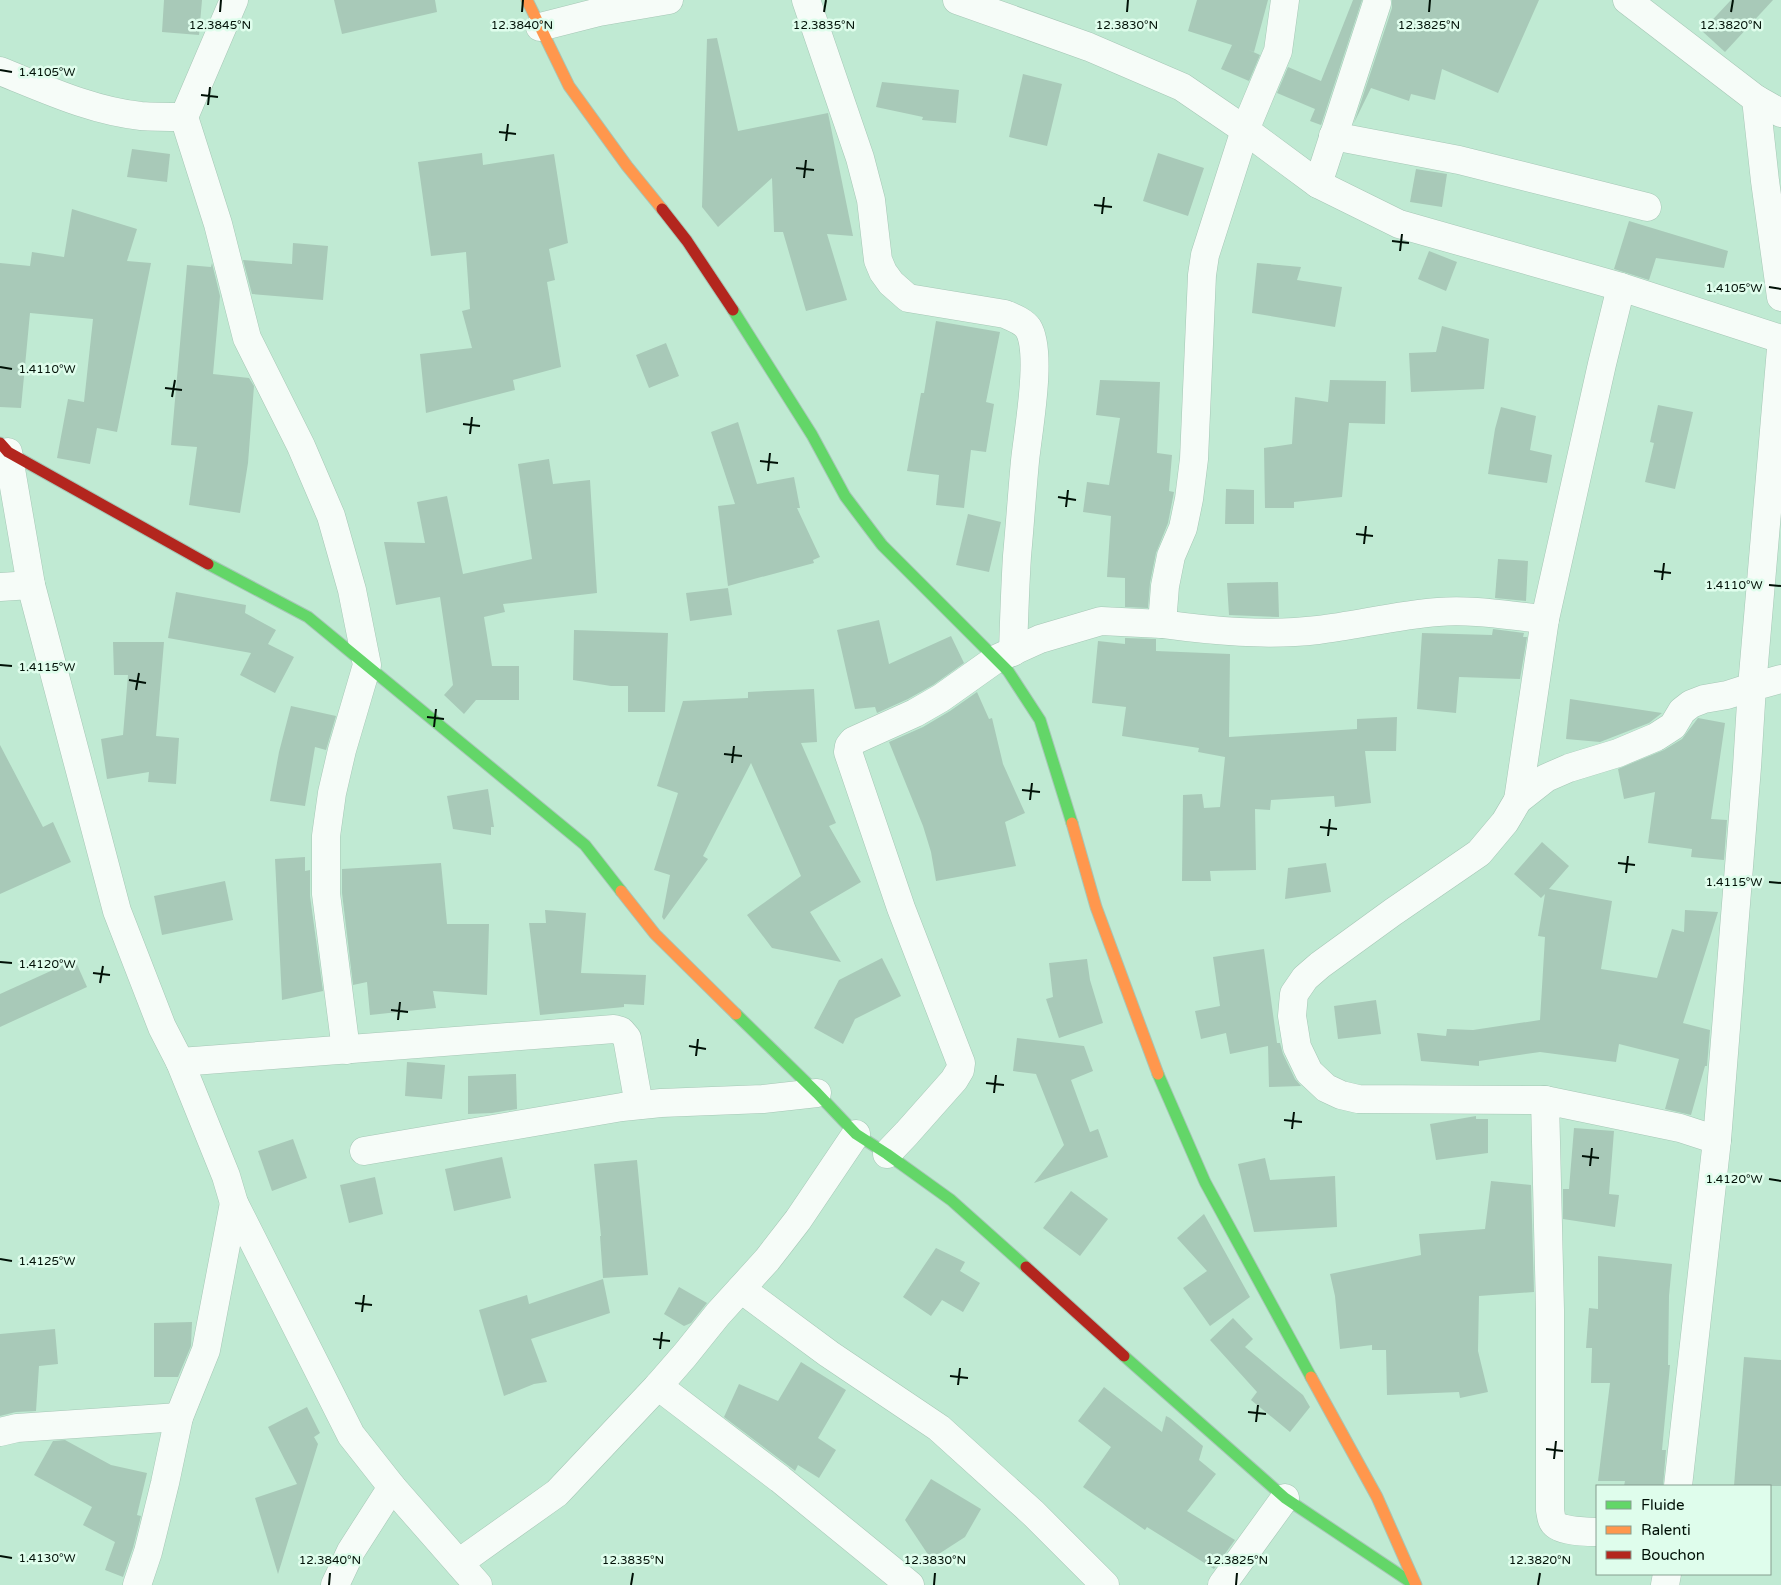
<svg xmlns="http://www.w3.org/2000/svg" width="1781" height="1585" font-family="'Varela Round',sans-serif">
<rect width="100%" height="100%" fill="#c0ead3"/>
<g fill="#a8c9b8">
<polygon points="164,0 202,0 199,35 162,32"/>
<polygon points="334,0 435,0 437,12 342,34"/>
<polygon points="1197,0 1268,0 1254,52 1249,50 1260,55 1249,81 1221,69 1232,45 1188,31"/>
<polygon points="1353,0 1362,0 1321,125 1310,121 1315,109 1277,93 1288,67 1321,81"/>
<polygon points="1392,0 1539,0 1498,93 1442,69 1435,100 1411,94 1409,101 1371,88 1354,123 1392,8"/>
<polygon points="1731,0 1773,0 1725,52 1702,31"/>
<polygon points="717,38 738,131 828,113 853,236 827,234 847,300 806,311 783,232 774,232 772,178 718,227 702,207 707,39"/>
<polygon points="1023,74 1062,84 1047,146 1009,137"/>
<polygon points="882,82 959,90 956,123 922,120 923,117 876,107"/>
<polygon points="132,149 170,154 167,182 127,177"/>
<polygon points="482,153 483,165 554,154 568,243 549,249 555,280 547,282 561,367 513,380 515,390 426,413 420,354 472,348 462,311 470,309 466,252 431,256 418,162"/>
<polygon points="1158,153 1204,168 1188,216 1143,201"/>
<polygon points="1416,169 1447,174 1442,207 1410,202"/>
<polygon points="72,209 137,229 127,261 151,263 117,432 97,428 90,464 57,458 68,399 84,402 93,319 30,313 21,408 0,407 0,263 30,266 32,252 64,257"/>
<polygon points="1629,221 1728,251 1724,268 1656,258 1649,280 1614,269"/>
<polygon points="293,243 328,246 323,300 252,294 243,260 292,264"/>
<polygon points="1429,251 1457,262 1446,291 1418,279"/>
<polygon points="212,263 220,296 213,374 249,378 254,386 248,463 240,513 189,505 197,447 171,445 187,265 211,267"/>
<polygon points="1257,263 1301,267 1297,280 1342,287 1335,327 1252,313"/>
<polygon points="936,321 1000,332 986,402 994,404 986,452 971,450 964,508 936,505 939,475 907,471 921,393 924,393"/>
<polygon points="1442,326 1489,339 1484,389 1411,392 1409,353 1436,352"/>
<polygon points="666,343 679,376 649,388 636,355"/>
<polygon points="1100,380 1160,382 1157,453 1172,455 1169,491 1174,492 1168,523 1156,553 1150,583 1148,608 1125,607 1125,578 1107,577 1111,516 1083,512 1087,482 1109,485 1120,418 1096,415"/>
<polygon points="1330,380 1386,381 1385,424 1349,423 1342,497 1294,502 1294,508 1265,508 1264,448 1292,444 1295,397 1328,402"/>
<polygon points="1658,405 1693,412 1675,489 1645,482 1654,443 1650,442"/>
<polygon points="1501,407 1536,416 1530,450 1552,455 1547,483 1488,474 1495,429"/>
<polygon points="738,422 757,484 794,477 800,508 797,508 820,557 813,560 814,563 728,586 718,506 735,504 711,432"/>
<polygon points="549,459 553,484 590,480 597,593 503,604 505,612 484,617 492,666 519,666 519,700 476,700 464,714 444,695 453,685 440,597 396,605 384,542 425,543 417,502 447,496 463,574 532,559 518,464"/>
<polygon points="1226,489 1254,490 1254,524 1225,524"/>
<polygon points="968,514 1001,522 989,572 956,565"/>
<polygon points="1498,559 1528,561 1526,601 1495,598"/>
<polygon points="1278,582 1279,617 1229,615 1227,583"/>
<polygon points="728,588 732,615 690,621 686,593"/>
<polygon points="176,592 246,605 245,613 276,630 268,644 294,657 275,693 240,675 251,653 168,638"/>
<polygon points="879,620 889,664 951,636 964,663 933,685 908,699 877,713 875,707 855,709 837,630"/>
<polygon points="1493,629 1524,633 1523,637 1527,637 1520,679 1459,677 1456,713 1417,709 1422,633 1492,635"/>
<polygon points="574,630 668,633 665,712 628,712 628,686 611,686 573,680"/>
<polygon points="1125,638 1156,639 1156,651 1230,654 1229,737 1357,729 1357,719 1397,717 1396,751 1365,751 1371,803 1335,807 1334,796 1271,800 1270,810 1255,809 1256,870 1210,871 1211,881 1182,881 1183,795 1202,794 1204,808 1220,807 1225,757 1198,752 1199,748 1122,736 1126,707 1092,703 1098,641 1125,644"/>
<polygon points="113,642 164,642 156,736 179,738 176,784 148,782 149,772 107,779 101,739 123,735 128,675 114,675"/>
<polygon points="814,689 817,742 801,743 836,823 829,826 861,882 810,912 841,962 772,948 747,915 801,876 751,763 703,856 708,859 664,920 662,917 670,875 654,870 678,793 657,786 683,701 748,698 748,692"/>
<polygon points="977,692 989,719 992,718 1003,764 1025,813 1005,822 1016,866 936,881 931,852 923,826 889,742 923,727 950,711"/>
<polygon points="1570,699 1662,713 1649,723 1600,742 1566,739"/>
<polygon points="291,706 336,716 326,750 315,747 305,806 270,801 279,752"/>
<polygon points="1698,718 1725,723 1711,819 1727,820 1724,860 1691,857 1692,849 1648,843 1655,792 1624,799 1618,769 1664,750 1682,739"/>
<polygon points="0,745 43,827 53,822 71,862 0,894"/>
<polygon points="488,789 494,827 491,827 491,835 453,829 447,796"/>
<polygon points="1542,842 1569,866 1549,889 1612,901 1601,969 1657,978 1672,929 1684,932 1685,910 1718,912 1683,1023 1710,1030 1707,1066 1705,1066 1691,1115 1665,1109 1679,1059 1619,1044 1616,1062 1540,1052 1479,1061 1479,1066 1421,1061 1417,1033 1446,1036 1447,1029 1473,1030 1540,1020 1545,937 1538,936 1545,894 1541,898 1514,874"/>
<polygon points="305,857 305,871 310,870 310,896 323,991 282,1000 275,859"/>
<polygon points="441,863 447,924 489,924 487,995 433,991 436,1008 370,1015 367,982 353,985 342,893 342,869"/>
<polygon points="1326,863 1331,892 1285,899 1288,868"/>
<polygon points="225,881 233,920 162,935 154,896"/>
<polygon points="545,910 586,913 581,973 646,975 644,1005 624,1004 624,1007 540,1015 529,923 546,923"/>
<polygon points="1264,949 1277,1043 1280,1043 1283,1054 1295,1079 1301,1086 1269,1087 1268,1046 1230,1054 1226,1033 1201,1039 1195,1011 1220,1006 1213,957"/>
<polygon points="882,958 901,996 855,1019 843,1044 814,1028 839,980"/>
<polygon points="1087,959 1090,980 1103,1023 1059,1038 1046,999 1053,997 1049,963"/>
<polygon points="75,960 87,987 0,1027 0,994"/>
<polygon points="1376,1000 1381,1034 1338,1039 1334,1006"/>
<polygon points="1017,1038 1084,1046 1093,1071 1071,1080 1090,1132 1098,1129 1108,1157 1034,1183 1064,1145 1036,1074 1013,1071"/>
<polygon points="407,1062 445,1065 442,1099 405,1096"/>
<polygon points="516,1074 517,1109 492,1113 468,1114 468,1076"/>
<polygon points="1476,1116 1476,1119 1488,1119 1488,1153 1436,1160 1430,1124"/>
<polygon points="1574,1128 1614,1131 1609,1194 1619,1195 1615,1227 1563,1219 1563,1189 1569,1189"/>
<polygon points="293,1139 307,1178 272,1191 258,1151"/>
<polygon points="502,1157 511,1198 454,1211 445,1169"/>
<polygon points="1265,1158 1270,1180 1335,1176 1337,1227 1254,1232 1238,1164"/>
<polygon points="637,1160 648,1275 603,1278 600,1236 601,1236 594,1164"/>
<polygon points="375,1177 383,1214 349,1223 340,1185"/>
<polygon points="1491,1181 1531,1185 1534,1292 1479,1296 1478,1351 1488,1392 1460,1398 1459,1392 1387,1395 1386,1350 1372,1350 1372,1345 1340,1349 1335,1296 1330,1274 1421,1255 1419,1234 1485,1229"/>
<polygon points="1071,1191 1108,1219 1080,1256 1043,1228"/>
<polygon points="1204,1214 1250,1297 1210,1326 1183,1288 1207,1271 1177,1238"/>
<polygon points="936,1248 965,1262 960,1271 980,1283 963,1312 942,1300 931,1316 903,1297"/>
<polygon points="1598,1256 1672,1264 1669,1296 1668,1365 1670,1365 1662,1450 1666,1450 1663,1486 1624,1486 1625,1481 1598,1481 1610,1383 1591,1383 1592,1348 1586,1348 1589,1308 1598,1309"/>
<polygon points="603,1279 610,1313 531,1339 547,1382 534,1384 504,1396 479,1310 527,1295 529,1304"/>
<polygon points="679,1287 707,1303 691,1323 684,1326 664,1314"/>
<polygon points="1233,1318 1253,1339 1245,1347 1303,1395 1310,1407 1290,1432 1251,1400 1257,1392 1210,1340"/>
<polygon points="192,1322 191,1346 178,1377 154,1377 154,1323"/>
<polygon points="55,1329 58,1364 39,1366 36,1411 16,1412 0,1416 0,1334"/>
<polygon points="1744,1357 1781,1360 1781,1486 1734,1486"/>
<polygon points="801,1362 846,1390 818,1438 836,1450 819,1478 798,1465 795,1471 794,1470 724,1417 739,1384 778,1401"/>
<polygon points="1104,1387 1162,1432 1166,1416 1170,1418 1203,1446 1199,1460 1216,1474 1187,1511 1235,1540 1214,1569 1147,1527 1145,1530 1083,1487 1111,1447 1078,1421"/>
<polygon points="307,1407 320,1433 314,1437 318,1444 278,1574 255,1498 297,1484 268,1427"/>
<polygon points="65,1440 111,1465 147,1473 137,1515 141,1516 133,1548 123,1577 105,1570 115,1542 83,1525 92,1507 34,1475 53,1441"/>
<polygon points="931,1479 981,1509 965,1537 931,1559 905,1520"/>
</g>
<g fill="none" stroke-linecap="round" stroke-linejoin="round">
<g stroke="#a6c7b6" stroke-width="29">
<g id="street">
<polyline points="234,0 184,117 218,224 247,338 301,446 331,516 352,590 367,665 342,750 332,793 326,836 326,894 346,1050"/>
<path d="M806 0 860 158 871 200 878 260 883 272 891 283 908 298 1005 314C1012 317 1023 321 1028 328 1043 352 1028 431 1025 461 1022 493 1020 524 1017 556 1015 588 1014 620 1013 652"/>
<polyline points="957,0 1089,47 1182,87 1245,130 1318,184 1399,224 1621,287 1781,339"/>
<polyline points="1627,0 1756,99 1781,113"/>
<polyline points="540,27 599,12 669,0"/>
<path d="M0 71C45 89 92 111 141 116 155 117 170 117 184 117"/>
<polyline points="1756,99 1765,181 1781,297"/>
<polyline points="1333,136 1459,160 1647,207"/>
<polyline points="1318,184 1377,3"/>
<polyline points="8,452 31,585 117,911 162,1027 180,1062 226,1176 234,1203 351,1435 392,1487 478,1585"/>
<polyline points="0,587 31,585"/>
<path d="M1162 624C1213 631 1266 636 1318 630 1358 625 1398 615 1438 612 1474 609 1510 616 1545 619"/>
<polyline points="1518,800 1545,619 1602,364 1621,287"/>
<polyline points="180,1062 614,1029 621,1031 627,1038 639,1105"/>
<polyline points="1545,1100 1358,1099 1341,1095 1326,1088 1309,1072 1297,1047 1292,1016 1294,994 1305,978 1320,965 1393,912 1479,853 1505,822 1518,800 1546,778 1569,768 1618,753 1656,737 1673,726 1682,711 1691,704 1704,699 1727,695 1752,687 1781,349"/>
<polyline points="364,1151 622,1107 661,1103 763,1099 817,1093"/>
<polyline points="887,1154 907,1133 954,1080 960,1070 961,1063 901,908 848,752 849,746 853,741 915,713 941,698 996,659 1040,639 1101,621 1162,624 1165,586 1171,556 1183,528 1189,499 1194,459 1202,275 1205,255 1245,130 1278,51 1285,0"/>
<polyline points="741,1289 829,1354 939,1428 1033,1513 1105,1585"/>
<polyline points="658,1386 780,1479 910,1585"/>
<polyline points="0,1432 17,1428 179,1417"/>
<polyline points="1678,1486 1717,1140 1747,767 1752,687 1781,679"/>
<path d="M1597 1532C1588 1532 1563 1531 1556 1525 1551 1522 1551 1515 1550 1510V1310L1545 1100 1680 1128 1717 1140"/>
<polyline points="460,1562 557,1493 658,1386 685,1355 718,1314 767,1260 798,1220 856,1134"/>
<polyline points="137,1585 148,1552 165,1483 179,1417 206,1350 234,1203"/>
<polyline points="335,1585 351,1551 392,1487"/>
<polyline points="1222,1585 1285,1498"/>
<polyline points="1665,1585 1667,1574"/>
</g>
</g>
<g stroke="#a6c7b6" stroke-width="13">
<g id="fast">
<polyline points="733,310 812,435 845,496 882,545 1008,671 1040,720 1072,823"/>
<polyline points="208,564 308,617 585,845 621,891"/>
<polyline points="736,1014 817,1093 856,1134 887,1154 951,1200 1026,1267"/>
<polyline points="1158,1074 1205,1182 1311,1377"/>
<polyline points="1124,1356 1285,1498 1415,1585"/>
</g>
</g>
<g stroke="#a6c7b6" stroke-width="13">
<g id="slow">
<polyline points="527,0 569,86 627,166 662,209"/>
<polyline points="1072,823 1096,907 1158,1074"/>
<polyline points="621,891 655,934 736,1014"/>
<polyline points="1311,1377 1377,1497 1416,1585"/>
</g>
</g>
<g stroke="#a6c7b6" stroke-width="13">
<g id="jam">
<polyline points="662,209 687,241 733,310"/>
<polyline points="0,443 8,452 208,564"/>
<polyline points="1026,1267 1124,1356"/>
</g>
</g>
<use href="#street" stroke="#f6fcf8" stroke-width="28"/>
<use href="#fast" stroke="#63d668" stroke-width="11"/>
<use href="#slow" stroke="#ff974d" stroke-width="11"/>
<use href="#jam" stroke="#b3261e" stroke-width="11"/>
</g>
<path fill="none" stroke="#001006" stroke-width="2" d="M220 12 221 0M522 12 523 0M824 12 826 0M1127 12 1128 0M1429 12 1430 0M1731 12 1733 0M0 70 12 72M201 95 218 97M208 105 210 87M499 132 516 134M506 141 508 124M796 168 814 170M804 178 806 160M1094 205 1112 207M1102 214 1104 197M1392 241 1409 243M1400 251 1402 234M1769 287 1781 289M0 367 12 369M165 388 182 390M172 397 175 380M463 424 480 426M470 434 472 417M760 461 778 463M768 471 770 453M1058 497 1076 500M1066 507 1068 490M1356 534 1373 536M1364 544 1366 526M1654 571 1671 573M1662 580 1664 563M1769 585 1781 586M0 665 12 666M129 680 146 683M136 690 139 673M427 717 444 719M434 727 436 709M724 754 742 756M732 763 734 746M1022 790 1040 792M1030 800 1032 783M1320 827 1337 829M1328 836 1330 819M1618 863 1635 865M1626 873 1628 856M1769 882 1781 883M0 962 12 963M93 973 110 975M100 983 103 966M391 1010 408 1012M398 1020 400 1002M689 1046 706 1049M696 1056 698 1039M986 1083 1004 1085M994 1093 996 1075M1284 1120 1302 1122M1292 1129 1294 1112M1582 1156 1599 1158M1590 1166 1592 1148M1769 1179 1781 1181M0 1259 12 1261M355 1303 372 1305M362 1312 364 1295M653 1339 670 1341M660 1349 662 1332M950 1376 968 1378M958 1385 960 1368M1248 1412 1266 1414M1256 1422 1258 1405M1546 1449 1563 1451M1554 1459 1556 1441M0 1556 12 1558M329 1585 330 1573M631 1585 633 1573M934 1585 935 1573M1236 1585 1237 1573M1538 1585 1540 1573"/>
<g font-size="12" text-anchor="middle" fill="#001006" stroke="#dffdec" stroke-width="5" stroke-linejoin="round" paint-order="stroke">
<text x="220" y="29">12.3845°N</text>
<text x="522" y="29">12.3840°N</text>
<text x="824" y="29">12.3835°N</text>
<text x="1127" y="29">12.3830°N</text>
<text x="1429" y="29">12.3825°N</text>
<text x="1731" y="29">12.3820°N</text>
<text x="47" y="76">1.4105°W</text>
<text x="1734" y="292">1.4105°W</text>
<text x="47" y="373">1.4110°W</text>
<text x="1734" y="589">1.4110°W</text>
<text x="47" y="671">1.4115°W</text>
<text x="1734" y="886">1.4115°W</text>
<text x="47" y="968">1.4120°W</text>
<text x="1734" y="1183">1.4120°W</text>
<text x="47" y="1265">1.4125°W</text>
<text x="47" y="1562">1.4130°W</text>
<text x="330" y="1564">12.3840°N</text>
<text x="633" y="1564">12.3835°N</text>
<text x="935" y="1564">12.3830°N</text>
<text x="1237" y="1564">12.3825°N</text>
<text x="1540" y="1564">12.3820°N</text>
</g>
<rect x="1596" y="1485" width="175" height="90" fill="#dffdec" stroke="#869e90"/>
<rect x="1606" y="1501" width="25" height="8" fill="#63d668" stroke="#869e90"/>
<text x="1641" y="1510" font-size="15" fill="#001006">Fluide</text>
<rect x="1606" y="1526" width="25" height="8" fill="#ff974d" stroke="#869e90"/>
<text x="1641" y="1535" font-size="15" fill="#001006">Ralenti</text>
<rect x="1606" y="1551" width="25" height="8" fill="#b3261e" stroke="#869e90"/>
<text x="1641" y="1560" font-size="15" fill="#001006">Bouchon</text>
</svg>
